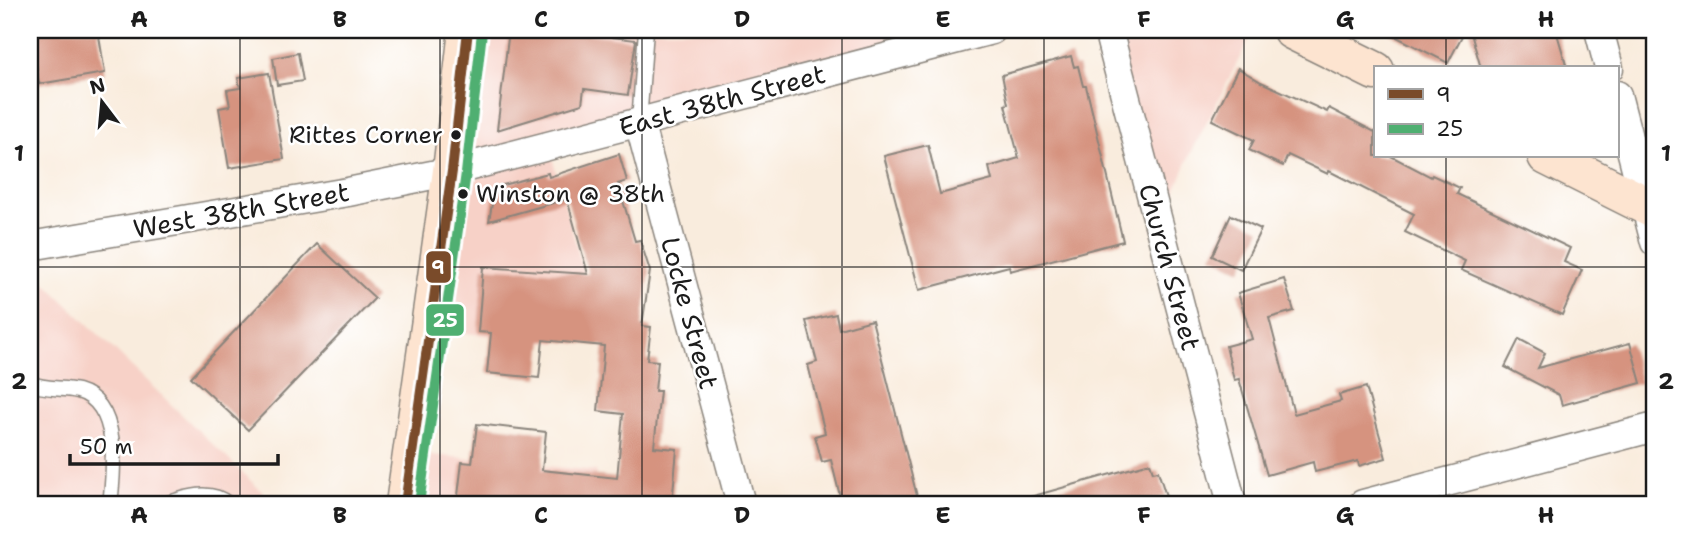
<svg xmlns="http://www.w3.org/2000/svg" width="1685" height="534" font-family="'Shantell Sans',sans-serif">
<rect width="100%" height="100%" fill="#fff"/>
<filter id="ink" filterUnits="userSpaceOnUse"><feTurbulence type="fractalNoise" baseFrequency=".0143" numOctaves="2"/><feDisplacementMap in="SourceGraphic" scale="14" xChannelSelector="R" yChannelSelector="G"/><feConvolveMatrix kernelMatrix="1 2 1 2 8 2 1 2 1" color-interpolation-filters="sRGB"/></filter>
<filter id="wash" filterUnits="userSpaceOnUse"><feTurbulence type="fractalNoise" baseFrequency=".00686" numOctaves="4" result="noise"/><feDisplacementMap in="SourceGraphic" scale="28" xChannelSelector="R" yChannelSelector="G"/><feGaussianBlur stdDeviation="1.57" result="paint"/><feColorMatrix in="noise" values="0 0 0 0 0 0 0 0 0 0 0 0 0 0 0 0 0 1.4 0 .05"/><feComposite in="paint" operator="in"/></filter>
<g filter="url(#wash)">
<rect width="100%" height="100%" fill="#f9ecdd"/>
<g fill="#f7d1c7">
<polygon points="468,30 992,30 549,146 586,282 562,282 557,343 430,329"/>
<polygon points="1108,30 1254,30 1190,155 1160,227"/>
<polygon points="30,268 133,368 275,504 30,504"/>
<polygon points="412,453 596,471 593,504 405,504"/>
</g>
<g id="blocks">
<g fill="#d6937f">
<polygon points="31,30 98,30 105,73 39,84"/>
<polygon points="509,30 557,30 636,40 628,95 584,89 582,104 497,130"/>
<polygon points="1383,30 1465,30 1448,63"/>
<polygon points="1470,30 1556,30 1567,68 1481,68"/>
<polygon points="298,53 303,81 277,85 273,58"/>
<polygon points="1071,56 1074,67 1078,66 1083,86 1086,86 1123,241 1010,271 1009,266 919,290 884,156 928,145 940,194 992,180 989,167 1019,158 1005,105 1008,104 1002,75"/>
<polygon points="1238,68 1261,82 1327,112 1329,108 1375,132 1375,156 1391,156 1431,177 1432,175 1460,188 1457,194 1570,248 1564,262 1582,270 1562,315 1461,270 1465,261 1405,232 1414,214 1329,171 1328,174 1288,155 1283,166 1249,150 1254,140 1212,120"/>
<polygon points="269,73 284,159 229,168 219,108 230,106 227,90 240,88 238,78"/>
<polygon points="619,154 627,181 618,184 635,241 640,240 650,271 642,326 651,327 647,360 658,361 655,391 660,391 654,447 677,449 672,504 457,504 462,462 472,463 477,424 546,432 542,470 617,478 623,414 598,411 604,346 543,340 539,378 487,373 491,333 478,332 483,267 588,274 567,199 489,221 495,187 548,173 549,177"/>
<polygon points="1231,215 1261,229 1241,270 1212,256"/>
<polygon points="317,244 375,298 248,430 191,377"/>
<polygon points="1284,279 1294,311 1269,318 1294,414 1341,401 1339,395 1366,387 1386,458 1359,466 1358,461 1315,472 1313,462 1267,475 1239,379 1234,380 1226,346 1252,339 1238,293"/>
<polygon points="836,314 839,329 872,320 919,504 842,504 831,460 822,462 815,436 825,433 808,365 817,362 806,321"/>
<polygon points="1519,339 1545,353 1538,368 1630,343 1641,383 1562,405 1559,395 1505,367"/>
<polygon points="1150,463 1153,472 1158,471 1166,496 1139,504 1031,504 1030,497"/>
</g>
</g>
</g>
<g filter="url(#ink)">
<use href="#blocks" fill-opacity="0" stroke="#8a847c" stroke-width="2"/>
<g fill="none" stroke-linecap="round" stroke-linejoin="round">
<g stroke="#8a847c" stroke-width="17">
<g id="lane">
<polyline points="639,122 646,30"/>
<path d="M30 383C44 390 63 387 78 391 121 403 114 472 110 504"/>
<path d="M166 504C187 497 210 489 228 504"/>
</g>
</g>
<g stroke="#8a847c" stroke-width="31">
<g id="street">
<polyline points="1108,30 1232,504"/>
<polyline points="1599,30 1609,68"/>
<polyline points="1617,95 1655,242"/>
<polyline points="639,122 741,504"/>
<polyline points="30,246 348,192 452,171 992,30"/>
<polyline points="1363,504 1655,427"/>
</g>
</g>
<g stroke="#8a847c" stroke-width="41">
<g id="secondary">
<polyline points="1292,30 1375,71"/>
<polyline points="1547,156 1655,210"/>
<polyline points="405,504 452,171 468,30"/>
</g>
</g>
<use href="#lane" stroke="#fff" stroke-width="14"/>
<use href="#street" stroke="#fff" stroke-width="28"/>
<use href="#secondary" stroke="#fde4d0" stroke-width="38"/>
<g stroke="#fff" stroke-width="16">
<polyline id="bus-1" points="405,504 452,171 468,30"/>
</g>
<g stroke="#fff" stroke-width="16">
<polyline id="bus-2" points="419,504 466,173 482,32"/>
</g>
<use href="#bus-1" stroke="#7a4b2a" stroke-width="10"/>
<use href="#bus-2" stroke="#4faf71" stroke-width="10"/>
</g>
</g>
<path fill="none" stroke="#1c1c1c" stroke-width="2" stroke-opacity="0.55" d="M240 30V504M440 30V504M642 30V504M842 30V504M1044 30V504M1244 30V504M1446 30V68M1446 156V504M30 267H1655"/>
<g fill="#1c1c1c" stroke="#fff" stroke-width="2.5">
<circle cx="456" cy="135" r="6"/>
<circle cx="463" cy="194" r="6"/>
</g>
<g text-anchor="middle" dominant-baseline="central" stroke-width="5" stroke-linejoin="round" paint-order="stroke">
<g font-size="24" fill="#1c1c1c" stroke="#fff" text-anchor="end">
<text x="443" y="135">Rittes Corner</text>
<text x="476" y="194" text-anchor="start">Winston @ 38th</text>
</g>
<g font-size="26" fill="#1c1c1c" stroke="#fff">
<text transform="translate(722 100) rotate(-15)">East 38th Street</text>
<text transform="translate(241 210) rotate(-10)">West 38th Street</text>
<text transform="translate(1170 267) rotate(75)">Church Street</text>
<text transform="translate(690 313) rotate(75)">Locke Street</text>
</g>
</g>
<g stroke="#fff" stroke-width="2.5">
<rect x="425" y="250" width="27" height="34" rx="7" fill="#7a4b2a"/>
<rect x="425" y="303" width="40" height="34" rx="7" fill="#4faf71"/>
</g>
<g font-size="19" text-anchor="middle" font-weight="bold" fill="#fff">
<text x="438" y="274">9</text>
<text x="445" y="327">25</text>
</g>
<rect width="1685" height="534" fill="none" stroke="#fff" stroke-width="77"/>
<rect x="1374" y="66" width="245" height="91" fill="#ffffff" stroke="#a4a4a4" stroke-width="2"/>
<rect x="1388" y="89" width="35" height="10" fill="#7a4b2a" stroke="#a4a4a4" stroke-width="2"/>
<text x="1436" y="102" font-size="21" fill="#1c1c1c">9</text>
<rect x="1388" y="124" width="35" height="10" fill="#4faf71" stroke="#a4a4a4" stroke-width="2"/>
<text x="1436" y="136" font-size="21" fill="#1c1c1c">25</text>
<g transform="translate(102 102) rotate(344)" stroke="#ffffff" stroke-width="5" paint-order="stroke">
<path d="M0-5L12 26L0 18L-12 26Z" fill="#1c1c1c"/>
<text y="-10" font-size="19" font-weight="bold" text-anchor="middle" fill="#1c1c1c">N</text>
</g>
<path d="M70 454v10h208v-10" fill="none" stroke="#1c1c1c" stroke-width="3.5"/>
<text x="80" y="454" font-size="21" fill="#1c1c1c" stroke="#ffffff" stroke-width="5" paint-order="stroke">50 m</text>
<rect x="38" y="38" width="1608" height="458" fill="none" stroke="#1c1c1c" stroke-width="2.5"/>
<g font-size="23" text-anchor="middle" font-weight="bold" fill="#1c1c1c">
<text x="139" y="27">A</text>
<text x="340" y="27">B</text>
<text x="541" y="27">C</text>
<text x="742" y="27">D</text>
<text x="943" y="27">E</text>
<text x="1144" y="27">F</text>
<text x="1345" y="27">G</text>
<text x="1546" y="27">H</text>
<text x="19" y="161">1</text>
<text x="1666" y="161">1</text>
<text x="19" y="389">2</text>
<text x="1666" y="389">2</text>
<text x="139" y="523">A</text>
<text x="340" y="523">B</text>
<text x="541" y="523">C</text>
<text x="742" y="523">D</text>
<text x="943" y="523">E</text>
<text x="1144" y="523">F</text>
<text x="1345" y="523">G</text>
<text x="1546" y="523">H</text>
</g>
</svg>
